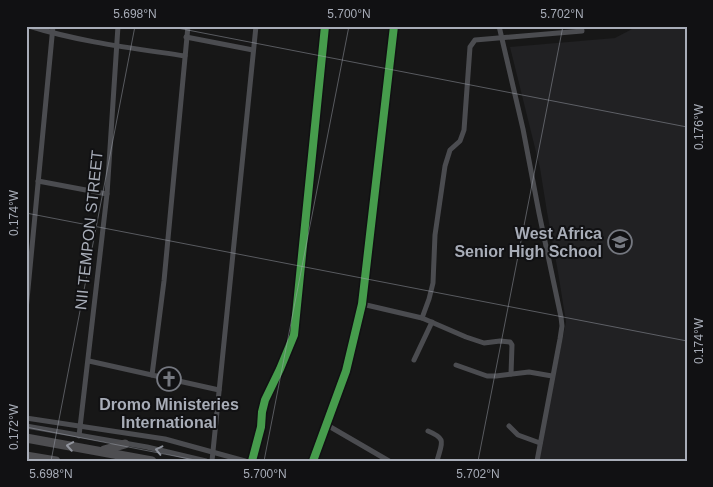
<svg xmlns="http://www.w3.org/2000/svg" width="713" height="487" font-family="Helvetica,sans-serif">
<rect width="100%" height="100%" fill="#171717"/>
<polygon fill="#212123" points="638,26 687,26 687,461 538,461 566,322 558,272 547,212 540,168 510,47 615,38"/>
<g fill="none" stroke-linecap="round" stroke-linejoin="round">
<g stroke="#4b4c50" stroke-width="5">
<path d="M29 26C80 42 132 48 185 56"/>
<polyline points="499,26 523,129 539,213 561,317 562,326 560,339 537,461"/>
<polyline points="186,37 253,50"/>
<polyline points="38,181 107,194"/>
<polyline points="362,304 422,318 466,337 484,343 500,341 510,342 512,345 511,374"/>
<polyline points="26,310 53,26"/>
<polyline points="422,318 429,299 433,283 435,235 445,166 450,150 460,141 464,130 470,47 475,40 582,31 581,26"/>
<polyline points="414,360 432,322"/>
<polyline points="89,361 219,390"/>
<polyline points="456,365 487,376 496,376 529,372 552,376"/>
<polyline points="152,375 164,281 188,26"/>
<polyline points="26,418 165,439 245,461"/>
<polyline points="327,425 389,461"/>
<polyline points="26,426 147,447 206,461"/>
<polyline points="509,426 518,435 540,443"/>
<path d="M428 431C447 439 442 442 437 461"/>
<polyline points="79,436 107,194 118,26"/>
<polyline points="212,461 256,26"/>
<polyline points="252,461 261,427 262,412 265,400 280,369 294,335 325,26"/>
<polyline points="313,461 346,371 362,304 394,26"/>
</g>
<g stroke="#4e4e51" stroke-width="9">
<polyline points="26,438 152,461"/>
<polyline points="104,450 125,444"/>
<polyline points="26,456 56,461"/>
</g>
<g stroke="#111113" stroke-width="11">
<g id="cycleway">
<polyline points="252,461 261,427 262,412 265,400 280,369 294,335 325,26"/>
<polyline points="313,461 346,371 362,304 394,26"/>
</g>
</g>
<use href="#cycleway" stroke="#469c4c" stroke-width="8"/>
</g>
<defs><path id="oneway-chevron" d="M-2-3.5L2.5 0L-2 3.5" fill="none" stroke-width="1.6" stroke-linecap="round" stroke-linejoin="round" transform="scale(1.25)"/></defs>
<use stroke="#92959e" href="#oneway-chevron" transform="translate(70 446) rotate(-170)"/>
<use stroke="#8c9099" href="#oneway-chevron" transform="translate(159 450) rotate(-167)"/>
<path fill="none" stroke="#a8adb8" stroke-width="1" stroke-opacity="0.45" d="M167 26 687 127M26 213 687 341M26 427 200 461M51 461 135 26M264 461 349 26M478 461 563 26"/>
<defs>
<g id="school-ring" transform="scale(1.25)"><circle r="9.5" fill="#111113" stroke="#757880" stroke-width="1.5"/><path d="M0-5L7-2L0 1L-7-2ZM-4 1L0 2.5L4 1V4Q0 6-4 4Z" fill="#757880"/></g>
<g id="church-ring" transform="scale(1.25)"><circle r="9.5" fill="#111113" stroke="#757880" stroke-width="1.5"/><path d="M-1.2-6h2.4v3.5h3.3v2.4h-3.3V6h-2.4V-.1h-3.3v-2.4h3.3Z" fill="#757880"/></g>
</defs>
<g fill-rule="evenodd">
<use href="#school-ring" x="620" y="242"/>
<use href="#church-ring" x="169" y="379"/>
</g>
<g text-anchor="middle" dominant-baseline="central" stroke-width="4" stroke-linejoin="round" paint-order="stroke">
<g font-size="16" fill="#a8adb8" stroke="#111113">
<text transform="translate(89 230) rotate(-84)">NII TEMPON STREET</text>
</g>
<g font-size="16" font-weight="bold" fill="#a8adb8" stroke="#111113" text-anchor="end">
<text x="602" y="233">West Africa<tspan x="602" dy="18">Senior High School</tspan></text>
<text x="169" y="404" text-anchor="middle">Dromo Ministeries<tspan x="169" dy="18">International</tspan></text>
</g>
</g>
<rect width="713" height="487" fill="none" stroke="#111113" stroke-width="55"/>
<rect x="28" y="28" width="658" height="432" fill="none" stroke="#a8adb8" stroke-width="2"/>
<g font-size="12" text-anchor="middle" fill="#a8adb8">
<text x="135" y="18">5.698°N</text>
<text x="349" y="18">5.700°N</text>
<text x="562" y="18">5.702°N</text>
<text transform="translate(699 127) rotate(-90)" y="4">0.176°W</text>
<text transform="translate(14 213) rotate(-90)" y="4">0.174°W</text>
<text transform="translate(699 341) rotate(-90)" y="4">0.174°W</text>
<text transform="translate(14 427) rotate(-90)" y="4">0.172°W</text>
<text x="51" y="478">5.698°N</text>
<text x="265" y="478">5.700°N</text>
<text x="478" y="478">5.702°N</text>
</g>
</svg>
